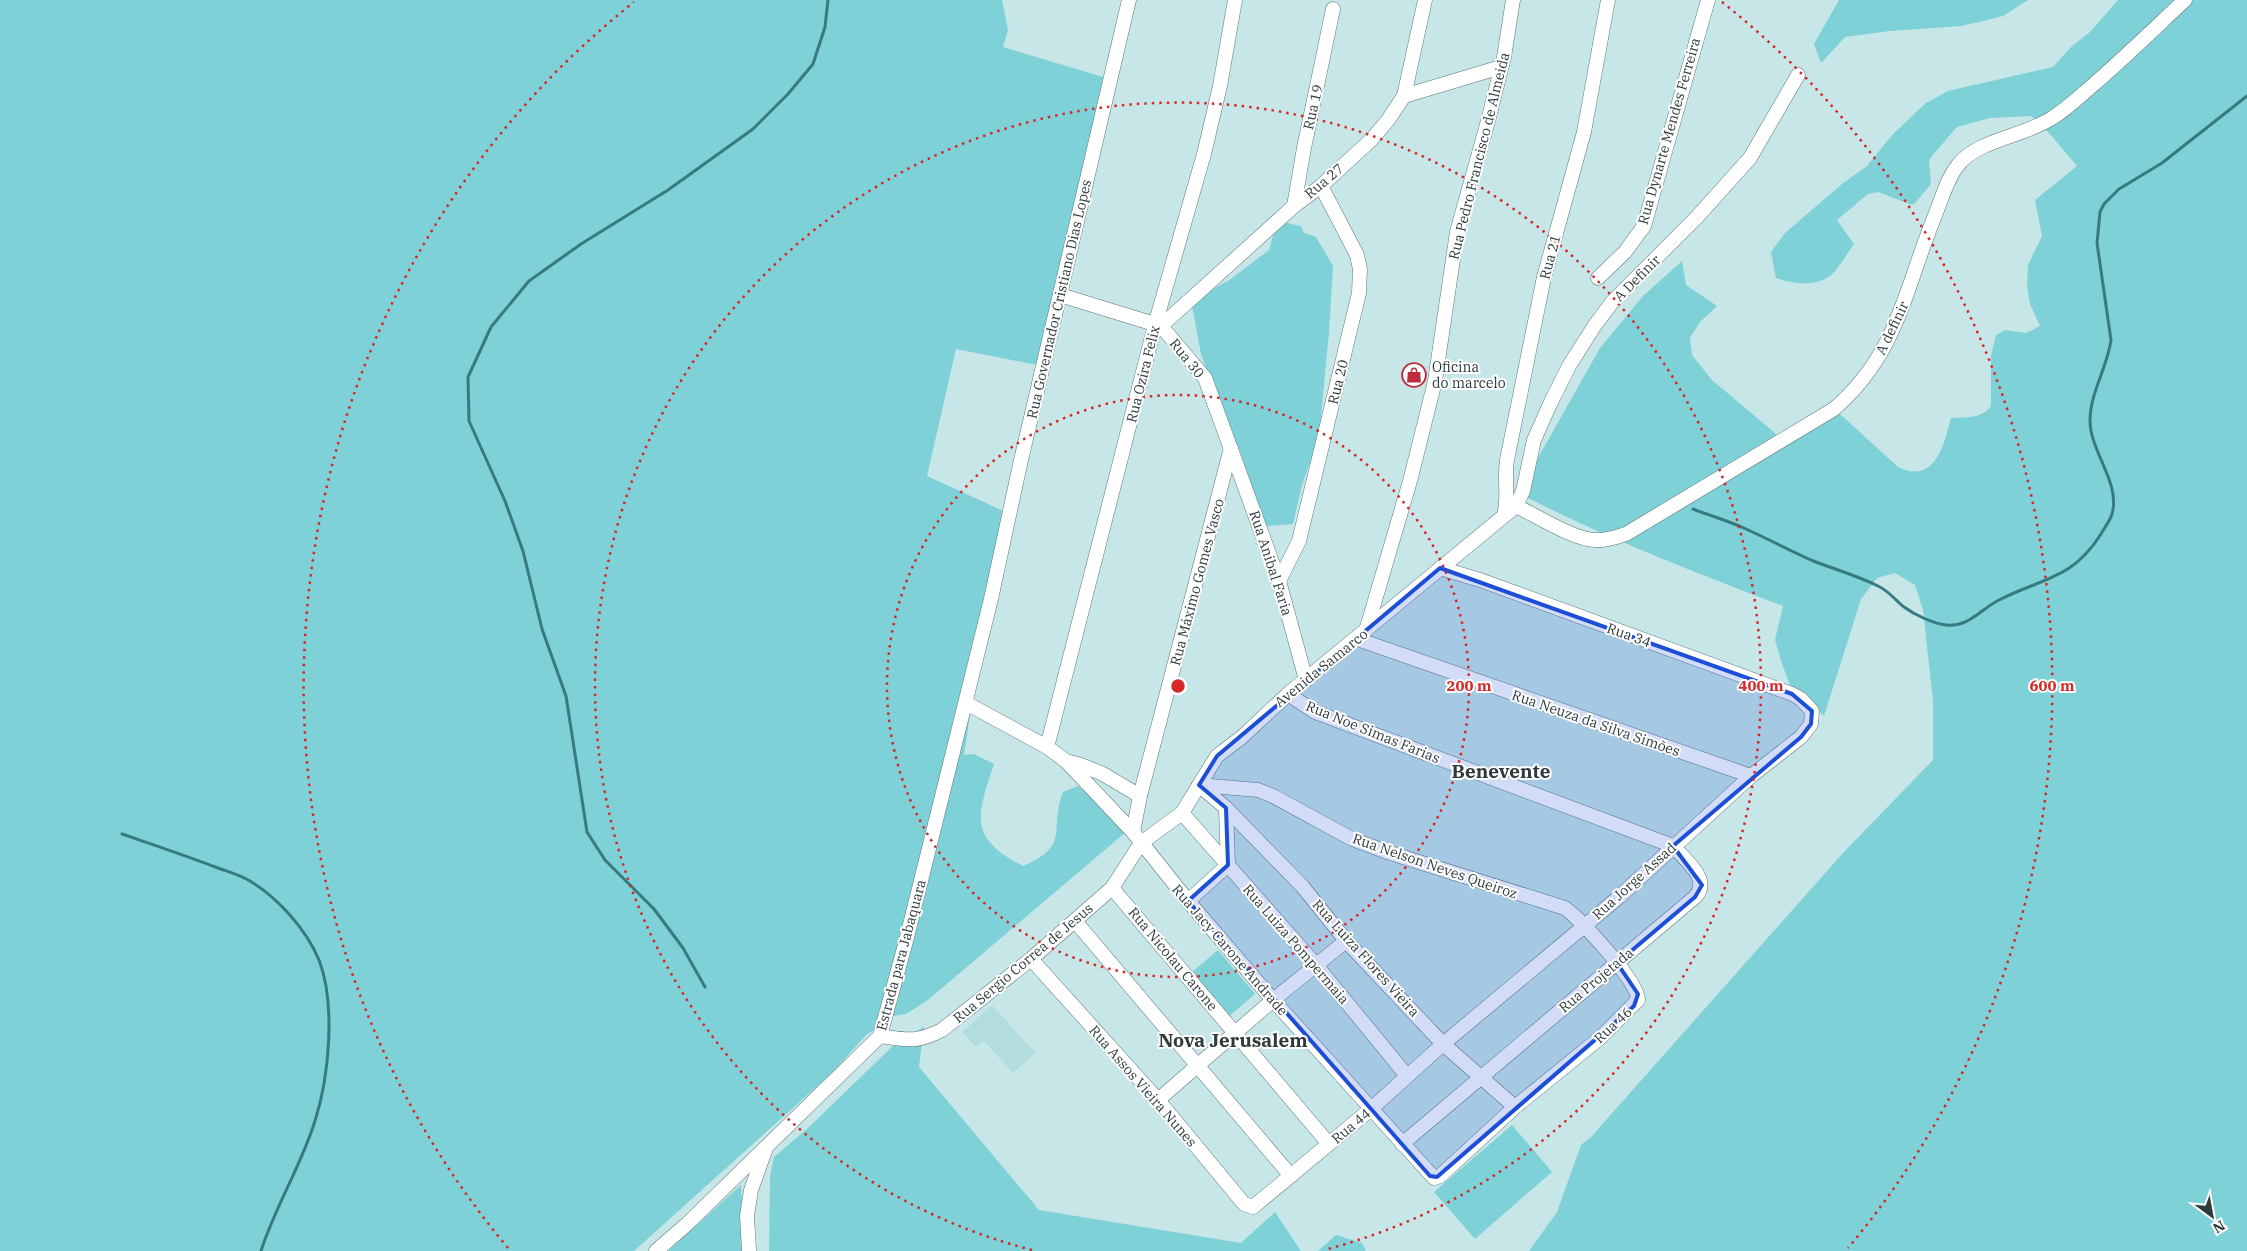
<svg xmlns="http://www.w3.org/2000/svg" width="2247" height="1251" font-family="'IBM Plex Serif',serif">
<rect width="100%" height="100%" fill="#c7e6e7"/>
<polygon fill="#b3dcde" points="992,1005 1035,1053 1013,1073 984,1041 976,1047 962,1032"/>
<g fill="#7ed1d6">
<path d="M0 0H1002L1008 30 1003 47 1113 80 1048 367 956 349 927 476 1012 515 976 675 964 755 974 754 994 764C978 814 966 837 1023 866 1072 845 1048 831 1063 792L1078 786 1133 826 928 1000 906 1014 893 1016 865 1036 834 1071 634 1251H0Z"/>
<polygon points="1839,0 2028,0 2003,16 1962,26 1890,31 1845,37 1821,63 1814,44"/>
<path d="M2118 0H2247V1251H1529L1557 1212 1581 1145 1591 1137 1843 853 1933 760V701L1923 610 1915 585 1895 573 1877 578 1861 599 1824 716 1790 685 1781 661 1775 640 1783 606C1693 572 1604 537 1518 493L1600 348 1643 296 1682 261 1686 285 1717 306 1700 322 1690 338 1692 355 1712 380 1775 433 1778 437 1835 412 1841 415 1898 467C1935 485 1944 445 1951 418 1965 417 1982 419 1991 406V356L1996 335 2005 330 2026 333 2040 326 2030 304 2027 286 2028 265 2042 236 2035 200 2077 166 2050 134 2031 116 1990 118 1957 127 1931 157 1929 161 1931 184 1915 203 1912 205 1878 192 1868 194 1837 220 1854 244C1848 252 1838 270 1830 276 1814 287 1793 284 1776 278L1771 252 1785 233 1842 184 1867 166 1893 134 1926 103 1948 91 2053 67 2071 47 2090 32Z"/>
<polygon points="1277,221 1301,226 1304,233 1316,237 1333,266 1329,332 1319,437 1302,485 1293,524 1265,526 1239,448 1232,440 1201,354 1191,300 1228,281 1269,250"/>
<polygon points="1218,950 1255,994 1228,1017 1191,973"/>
<polygon points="924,1027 919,1067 1039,1210 1241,1243 1275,1212 1301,1251 769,1251 770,1176 774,1157 808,1128 898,1041"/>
<polygon points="1512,1125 1552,1172 1475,1239 1434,1192"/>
<polygon points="741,1185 744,1251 668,1251"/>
<polygon points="1336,1235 1362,1243 1366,1251 1318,1251"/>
</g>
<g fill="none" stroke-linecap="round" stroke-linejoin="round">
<g stroke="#377b80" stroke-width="3">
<path d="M1693 509C1711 516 1729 521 1746 529 1768 539 1789 550 1811 560 1833 569 1856 575 1878 586 1889 591 1895 600 1904 607 1915 615 1932 623 1946 625 1968 628 1981 609 1999 600 2042 578 2072 580 2101 534 2104 528 2110 521 2112 514 2120 486 2096 458 2091 431 2085 400 2107 371 2111 340L2097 243 2100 212 2104 204 2119 189 2162 163 2247 96"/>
<path d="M122 834C154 845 187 856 218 868 229 872 240 875 250 881 278 898 306 929 319 960 336 1004 329 1077 315 1121 301 1166 275 1207 261 1251"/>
<polyline points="705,987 683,948 654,909 605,860 587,832 566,696 542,629 523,551 505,501 469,421 468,377 491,327 529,281 581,244 668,190 753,129 788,94 813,64 825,27 828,0"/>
</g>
<g stroke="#5c7779" stroke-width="15">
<g id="minor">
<polyline points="1404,96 1425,0"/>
<polyline points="1294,206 1304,148 1333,9"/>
<polyline points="1598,278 1625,252 1644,226 1708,0"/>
<polyline points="1060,295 1161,326"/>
<polyline points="1161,326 1294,206 1321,186 1372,139 1388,120 1404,96 1501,67"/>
<polyline points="1161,326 1205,378 1279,581 1306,680"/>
<path d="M1516 506C1537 516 1573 539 1595 540 1606 541 1616 537 1626 534L1834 409C1899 353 1905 287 1936 213 1942 198 1947 179 1958 165 1977 140 2025 136 2052 118 2067 109 2080 96 2093 85 2125 57 2155 28 2185 0"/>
<path d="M1504 516C1509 497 1504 479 1507 460L1544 277 1584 132 1608 0"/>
<polyline points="1279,581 1299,541 1359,293 1360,269 1357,255 1321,186"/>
<polyline points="1366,631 1410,481 1435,381 1457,232 1488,121 1504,57 1513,0"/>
<polyline points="1357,639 1751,776"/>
<path d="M1288 694 1315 712 1673 846C1685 860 1712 880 1695 897L1402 1144"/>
<polyline points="966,703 1047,747 1066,761 1081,765 1103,774 1140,796"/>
<polyline points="1047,747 1155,325 1204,154 1220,86 1235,0"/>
<path d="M1066 761 1133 832 1188 901 1273 1000 1434 1178 1440 1176 1515 1107 1601 1037 1638 1000C1639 982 1581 920 1565 908L1387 852 1352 839 1273 796 1258 790 1199 785"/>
<polyline points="1199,785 1226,808 1303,887 1346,941 1443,1044 1515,1107"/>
<polyline points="1182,813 1316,965 1407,1076"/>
<polyline points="1133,832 1140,796 1231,448"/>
<polyline points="1112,888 1329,1144"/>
<polyline points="1188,901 1228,865 1226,808"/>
<polyline points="1075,921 1291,1176"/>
<polyline points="1031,959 1158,1100 1244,1204 1253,1207 1371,1109 1443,1044 1619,897 1751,776 1801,737 1811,724 1812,711 1801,699 1792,694 1480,580 1440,568"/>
<path d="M880 1036C908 1040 916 1043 942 1030L1031 959 1112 888 1141 843 1182 813 1217 756 1242 737 1288 694 1516 506 1523 491 1534 440 1550 404 1569 366 1595 325 1613 301 1697 217 1750 158 1798 75"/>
<polyline points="1158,1100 1273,1000 1346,941"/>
<polyline points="656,1251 687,1224 880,1036 906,941 991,599 1021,460 1129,0"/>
<polyline points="749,1251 747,1216 751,1190 766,1148"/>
</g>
</g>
<use href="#minor" stroke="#fff" stroke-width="14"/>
</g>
<path fill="#1d4ed8" fill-opacity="0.2" stroke="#1d4ed8" stroke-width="4" stroke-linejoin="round" d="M1440 568 1792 694 1812 711 1811 724 1801 737 1673 846 1702 885 1695 897 1617 963 1638 994 1634 1006 1437 1177 1430 1176 1188 901 1228 865 1226 808 1199 785 1217 756Z"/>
<g fill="none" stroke="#d62828" stroke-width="2.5" stroke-dasharray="2.5 5">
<circle cx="1178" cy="686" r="291"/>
<path d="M1032 1250A583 583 0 1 1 1324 1250"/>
<path d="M508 1248A874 874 0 0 1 634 2M1722 2A874 874 0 0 1 1848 1248"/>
</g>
<defs>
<g id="shop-ring" transform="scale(1.25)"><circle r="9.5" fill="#fff" stroke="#bd2c3c" stroke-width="1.5"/><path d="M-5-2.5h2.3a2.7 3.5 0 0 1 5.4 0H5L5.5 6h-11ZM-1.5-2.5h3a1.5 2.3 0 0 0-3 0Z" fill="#bd2c3c"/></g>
</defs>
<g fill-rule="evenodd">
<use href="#shop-ring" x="1414" y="375"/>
</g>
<g text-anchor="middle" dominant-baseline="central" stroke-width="4" stroke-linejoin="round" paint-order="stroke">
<g font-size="14" fill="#2e3a3b" stroke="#fff">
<text transform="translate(1313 107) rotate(-77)">Rua 19</text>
<text transform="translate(1669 131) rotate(-74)">Rua Dynarte Mendes Ferreira</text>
<text transform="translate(1479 156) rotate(-76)">Rua Pedro Francisco de Almeida</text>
<text transform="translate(1324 181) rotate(-40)">Rua 27</text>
<text transform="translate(1550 257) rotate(-75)">Rua 21</text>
<text transform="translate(1637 278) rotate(-45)">A Definir</text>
<text transform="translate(1059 299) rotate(-77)">Rua Governador Cristiano Dias Lopes</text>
<text transform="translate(1892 328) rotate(-64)">A definir</text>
<text transform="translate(1187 358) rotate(51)">Rua 30</text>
<text transform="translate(1143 374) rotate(-76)">Rua Ozira Felix</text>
<text transform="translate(1338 382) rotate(-76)">Rua 20</text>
<text transform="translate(1271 563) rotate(72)">Rua Anibal Faria</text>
<text transform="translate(1197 582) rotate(-75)">Rua Máximo Gomes Vasco</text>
<text transform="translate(1629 635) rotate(20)">Rua 34</text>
<text transform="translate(1321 668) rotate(-39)">Avenida Samarco</text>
<text transform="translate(1596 723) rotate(19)">Rua Neuza da Silva Simões</text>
<text transform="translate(1373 732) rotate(22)">Rua Noe Simas Farias</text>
<text transform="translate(1435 866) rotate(19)">Rua Nelson Neves Queiroz</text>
<text transform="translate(1634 881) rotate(-42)">Rua Jorge Assad</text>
<text transform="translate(1296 944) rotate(49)">Rua Luiza Pompermaia</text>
<text transform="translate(1230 950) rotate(49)">Rua Jacy Carone Andrade</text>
<text transform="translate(901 955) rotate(-75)">Estrada para Jabaquara</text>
<text transform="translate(1366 958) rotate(48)">Rua Luiza Flores Vieira</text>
<text transform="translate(1173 959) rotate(50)">Rua Nicolau Carone</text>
<text transform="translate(1023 963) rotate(-40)">Rua Sergio Correa de Jesus</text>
<text transform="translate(1596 980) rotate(-40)">Rua Projetada</text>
<text transform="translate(1613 1025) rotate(-43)">Rua 46</text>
<text transform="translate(1143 1086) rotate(49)">Rua Assos Vieira Nunes</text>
<text transform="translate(1351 1126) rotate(-40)">Rua 44</text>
</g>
<g font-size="14" fill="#2e3a3b" stroke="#fff" text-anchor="start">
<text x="1432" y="367">Oficina<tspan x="1432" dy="16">do marcelo</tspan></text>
</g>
<g font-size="19" font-weight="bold" fill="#2e3a3b" stroke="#fff">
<text x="1501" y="771">Benevente</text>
<text x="1233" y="1040">Nova Jerusalem</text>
</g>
</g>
<circle cx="1178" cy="686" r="8" fill="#d62828" stroke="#fff" stroke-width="2.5"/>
<g font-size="15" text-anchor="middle" font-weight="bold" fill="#d62828" stroke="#fff" stroke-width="4" stroke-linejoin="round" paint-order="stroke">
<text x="1469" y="691">200 m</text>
<text x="1761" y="691">400 m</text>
<text x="2052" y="691">600 m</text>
</g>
<g transform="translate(2212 1216) rotate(148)" stroke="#ffffff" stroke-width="4" paint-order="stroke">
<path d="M0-4L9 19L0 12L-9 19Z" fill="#2e3a3b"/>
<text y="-8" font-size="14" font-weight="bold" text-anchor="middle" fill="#2e3a3b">N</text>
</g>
</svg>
